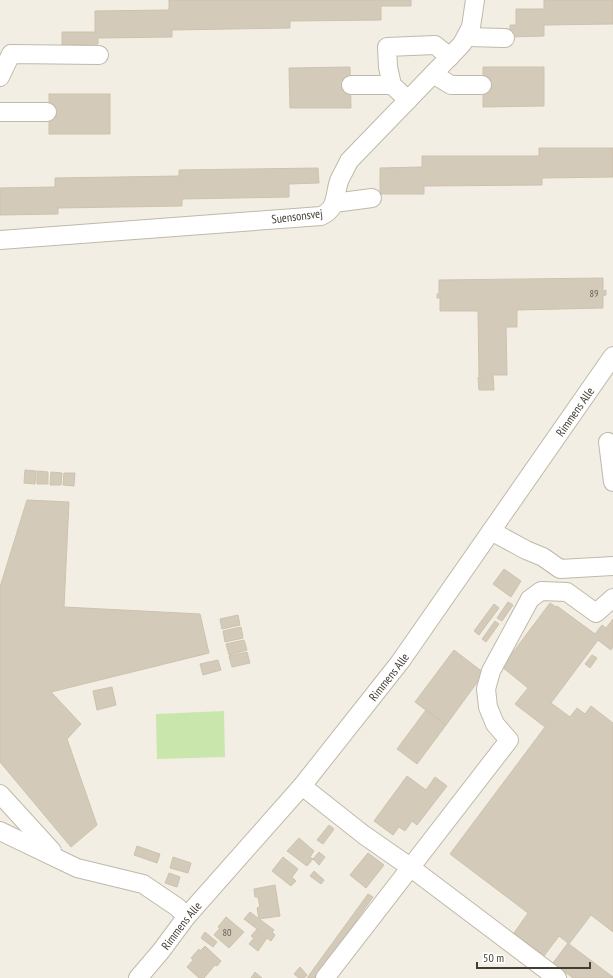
<svg xmlns="http://www.w3.org/2000/svg" width="613" height="978" font-family="'PT Sans Narrow',sans-serif">
<rect width="100%" height="100%" fill="#f2eee4"/>
<polygon fill="#c9e6ac" points="224,711 225,757 157,759 156,714"/>
<g fill="#d3cab9" stroke="#cec2ad">
<polygon points="169,0 411,0 411,6 381,6 381,20 290,21 290,28 172,30 172,37 98,38 98,44 62,45 62,32 95,32 95,11 169,10"/>
<polygon points="544,0 613,0 613,24 544,25 544,36 510,37 510,25 516,25 516,9 544,9"/>
<polygon points="350,67 351,108 290,108 289,68"/>
<polygon points="483,67 544,67 544,106 483,107"/>
<rect x="49" y="94" width="61" height="40"/>
<polygon points="539,148 613,148 613,177 542,178 542,185 424,186 424,194 380,194 380,168 422,167 422,156 539,156"/>
<polygon points="318,168 319,183 289,184 289,197 182,199 182,206 58,208 58,214 0,215 0,188 55,187 55,178 179,176 179,170"/>
<polygon points="603,278 603,291 606,290 606,295 603,296 603,308 517,310 517,327 506,327 507,375 493,375 494,390 479,390 478,377 482,377 482,376 479,376 478,311 440,311 440,298 437,298 437,294 439,294 439,280"/>
<polygon points="25,470 36,471 35,484 24,483"/>
<polygon points="37,471 48,472 48,484 37,484"/>
<polygon points="51,472 62,473 61,485 50,485"/>
<polygon points="64,473 75,473 74,486 63,485"/>
<polygon points="27,500 69,502 64,607 200,614 209,653 51,692 81,724 67,739 97,825 71,847 0,762 0,587"/>
<polygon points="504,569 521,581 511,597 493,584"/>
<polygon points="508,602 513,605 502,621 497,618"/>
<polygon points="550,603 556,607 557,606 595,634 602,625 606,628 613,619 613,646 611,650 598,640 551,703 570,717 577,708 585,714 591,706 613,723 613,932 591,915 569,944 613,977 613,978 573,978 553,963 568,943 559,936 544,956 514,933 528,913 450,854 545,727 515,704 528,688 502,667"/>
<polygon points="494,604 499,608 479,635 474,631"/>
<polygon points="238,615 240,625 222,629 220,619"/>
<polygon points="495,621 499,624 486,642 482,639"/>
<polygon points="241,627 243,638 225,642 223,631"/>
<polygon points="244,640 247,650 229,655 226,644"/>
<polygon points="454,650 484,673 446,725 415,702"/>
<polygon points="247,652 250,663 232,667 229,656"/>
<polygon points="592,655 597,658 590,668 585,664"/>
<polygon points="218,660 221,670 203,675 200,664"/>
<polygon points="112,687 116,705 97,710 93,691"/>
<polygon points="426,710 446,725 417,764 397,749"/>
<polygon points="407,776 426,790 435,777 447,786 417,825 412,821 405,831 399,827 393,835 374,821"/>
<polygon points="329,825 334,829 323,844 317,840"/>
<polygon points="299,838 314,851 310,857 313,859 307,866 287,851"/>
<polygon points="137,846 160,854 157,863 134,855"/>
<polygon points="319,852 325,857 319,865 313,859"/>
<polygon points="368,853 384,865 366,888 350,875"/>
<polygon points="173,857 191,863 188,873 170,868"/>
<polygon points="283,857 298,869 292,877 296,881 291,886 272,871"/>
<polygon points="314,871 324,880 321,884 310,876"/>
<polygon points="169,873 180,877 177,887 165,883"/>
<polygon points="275,885 280,916 259,919 257,908 260,907 258,897 255,897 254,889"/>
<polygon points="368,894 373,897 351,928 355,931 319,978 307,978"/>
<polygon points="250,912 274,930 272,932 275,935 271,941 267,938 258,951 249,944 254,938 251,936 257,929 244,919"/>
<polygon points="226,917 244,932 229,948 214,935 220,928 218,927"/>
<polygon points="205,932 217,942 213,947 201,938"/>
<polygon points="205,946 221,961 217,966 215,965 204,978 199,978 187,967 193,960 191,958 199,949 200,951"/>
<polygon points="300,967 307,975 304,978 299,978 294,974"/>
<polygon points="255,972 262,978 251,978"/>
</g>
<g fill="none" stroke-linecap="round" stroke-linejoin="round">
<g stroke="#c0b9a9" stroke-width="20">
<g id="minor">
<polyline points="467,37 505,38"/>
<polyline points="433,74 451,85 482,85"/>
<polyline points="0,77 11,54 99,55"/>
<polyline points="351,85 392,85"/>
<polyline points="408,100 392,85 388,67 387,47 435,45 450,57"/>
<polyline points="0,112 47,112"/>
<polyline points="334,203 372,198"/>
<path d="M0 240 321 216C338 208 334 196 339 181 342 174 346 168 349 161L462 44 471 27 475 0"/>
<polyline points="608,442 613,482"/>
<polyline points="491,531 526,550 543,557 560,569 613,566"/>
<polyline points="302,786 364,835 410,867 557,978"/>
<polyline points="0,794 52,851"/>
<polyline points="0,831 77,868 143,884 177,907 187,916"/>
<path id="s1" d="M138 978 161 951 187 916 302 786 400 662 613 356"/>
<polyline points="325,978 509,740 495,724 488,707 486,689 491,671 530,599 541,591 567,592 596,613 613,598"/>
</g>
</g>
<use href="#minor" stroke="#fff" stroke-width="18"/>
</g>
<g text-anchor="middle" dominant-baseline="central" stroke-width="3" stroke-linejoin="round" paint-order="stroke">
<g font-size="10" fill="#676155">
<text x="594" y="293">89</text>
<text x="227" y="932">80</text>
</g>
<g font-size="12" fill="#433e34" stroke="#fff">
<text transform="translate(297 216) rotate(-7)">Suensonsvej</text>
<text stroke="none"><textPath href="#s1" startOffset="716">Rimmens Alle</textPath></text>
<text stroke="none"><textPath href="#s1" startOffset="392">Rimmens Alle</textPath></text>
<text stroke="none"><textPath href="#s1" startOffset="68">Rimmens Alle</textPath></text>
</g>
</g>
<path d="M477 962v6h113v-6" fill="none" stroke="#433e34" stroke-width="2"/>
<text x="483" y="962" font-size="12" fill="#433e34" stroke="#ffffff" stroke-width="3" paint-order="stroke">50 m</text>
</svg>
